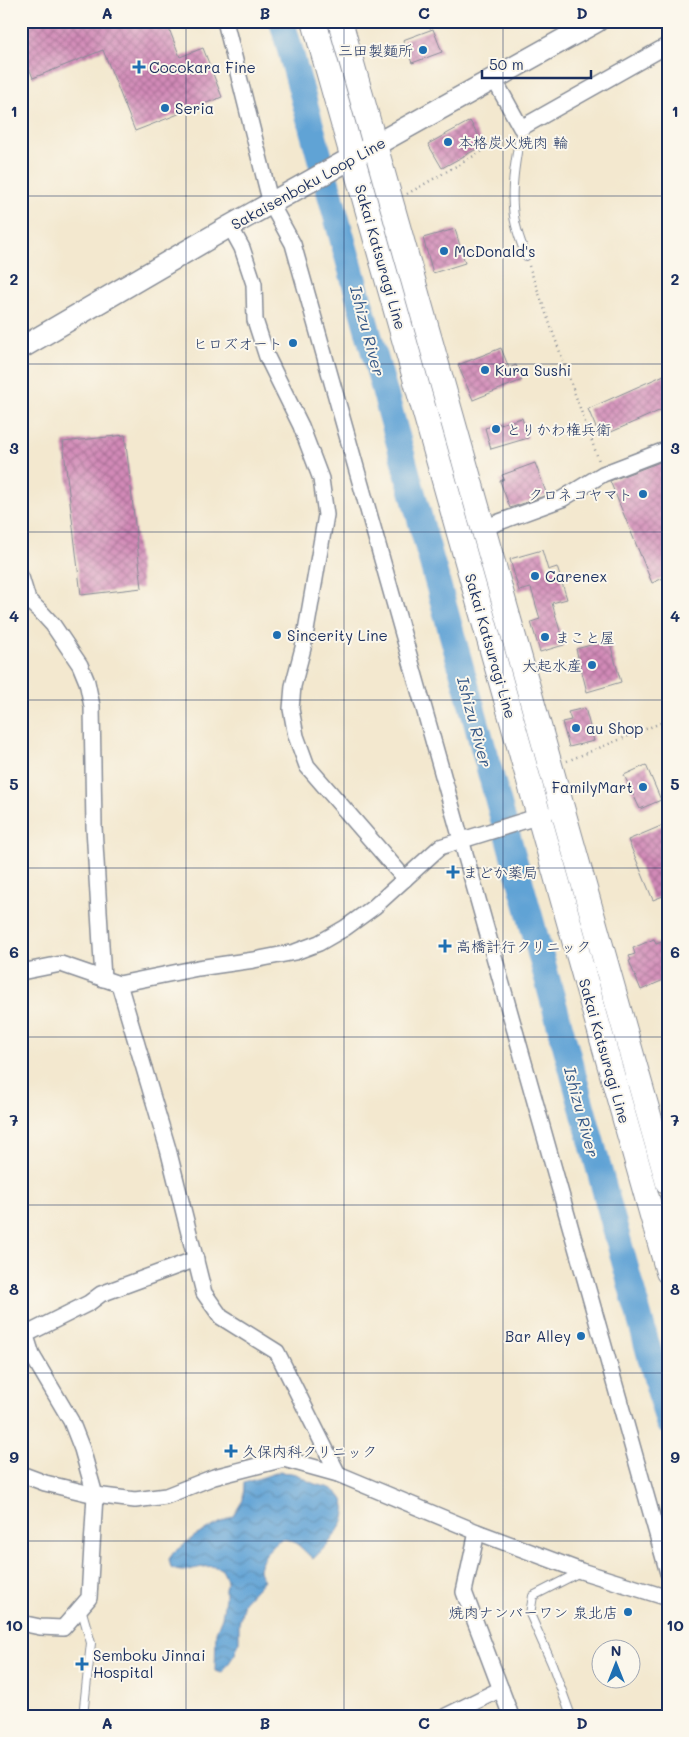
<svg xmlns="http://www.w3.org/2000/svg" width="689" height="1737" font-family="Mali,'Klee One',sans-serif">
<defs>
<pattern id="water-waves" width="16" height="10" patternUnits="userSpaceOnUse" patternTransform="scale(1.25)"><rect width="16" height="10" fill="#61a3d5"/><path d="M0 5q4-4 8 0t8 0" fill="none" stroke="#4f85b0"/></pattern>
<pattern id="building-cross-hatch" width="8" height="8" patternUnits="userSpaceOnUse" patternTransform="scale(1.25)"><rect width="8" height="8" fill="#d28ab7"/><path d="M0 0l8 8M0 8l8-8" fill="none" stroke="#aa7198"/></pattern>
</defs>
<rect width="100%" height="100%" fill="#fbf7ec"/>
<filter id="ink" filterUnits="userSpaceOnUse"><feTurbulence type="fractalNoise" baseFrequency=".02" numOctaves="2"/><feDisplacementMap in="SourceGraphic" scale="10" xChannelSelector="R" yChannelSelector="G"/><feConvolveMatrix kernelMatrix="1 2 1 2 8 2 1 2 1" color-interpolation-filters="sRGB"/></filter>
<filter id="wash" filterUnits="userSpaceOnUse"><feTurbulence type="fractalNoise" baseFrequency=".0096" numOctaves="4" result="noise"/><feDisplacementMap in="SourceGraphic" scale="20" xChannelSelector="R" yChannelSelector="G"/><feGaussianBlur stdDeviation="1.12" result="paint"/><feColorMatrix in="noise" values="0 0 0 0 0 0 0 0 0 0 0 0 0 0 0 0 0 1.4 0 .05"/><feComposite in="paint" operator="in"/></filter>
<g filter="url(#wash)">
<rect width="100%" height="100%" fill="#f3e8cf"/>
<path fill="url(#water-waves)" stroke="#3e699a" d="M279 1472C284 1473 290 1472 295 1474 302 1476 308 1482 315 1484 320 1486 326 1486 330 1488 365 1507 331 1542 313 1559 304 1551 297 1541 285 1539 276 1537 260 1560 259 1569 259 1573 261 1576 264 1580L244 1602 239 1624V1642L235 1654 222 1673 215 1671 216 1632 222 1617 225 1598V1589L227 1581C226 1578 224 1573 222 1570 213 1562 192 1570 183 1571 178 1571 175 1570 171 1568L169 1559 174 1552 195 1536 233 1516 243 1500 244 1483Z"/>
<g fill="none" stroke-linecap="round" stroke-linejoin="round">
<polyline stroke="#61a3d5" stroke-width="26" points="282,21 531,920 668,1422"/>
</g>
<g id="blocks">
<g fill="url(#building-cross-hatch)">
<polygon points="21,21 166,21 180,57 203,48 222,97 135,131 103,50 33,78 21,48"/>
<polygon points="433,29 442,52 412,63 403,40"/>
<polygon points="470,121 484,145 442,168 428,144"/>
<polygon points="455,229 465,263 433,273 423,238"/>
<polygon points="501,348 509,368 516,365 522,380 473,400 458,365"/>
<polygon points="664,375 668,385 668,407 600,437 588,409"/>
<polygon points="522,418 528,438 491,449 485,428"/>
<polygon points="125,435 142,588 81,595 63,442"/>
<polygon points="668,459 668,576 652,583 610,481"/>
<polygon points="535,463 547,495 510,508 500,481 504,479 502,475"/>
<polygon points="542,550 548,570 557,567 567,599 552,603 564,645 540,652 531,622 540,619 531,588 519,591 510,559"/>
<polygon points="609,640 621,682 587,692 576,649"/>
<polygon points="585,708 594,741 569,747 562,722 571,720 568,712"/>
<polygon points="646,765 661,800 640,809 624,775"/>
<polygon points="668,823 668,894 653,900 628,840"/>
<polygon points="654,939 656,944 668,940 668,978 641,990 629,961 631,960 629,956 635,954 633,948"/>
</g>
</g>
</g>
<g filter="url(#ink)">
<use href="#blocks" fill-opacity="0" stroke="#878c96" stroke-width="1"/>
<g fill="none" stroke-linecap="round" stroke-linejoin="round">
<g stroke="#878c96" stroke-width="10">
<g id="service">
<path d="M521 128C517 154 511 181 513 207 514 224 520 240 526 256"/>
<polyline points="81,1608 91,1643 83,1716"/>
<polyline points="571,1716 552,1664 530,1614 533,1596 580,1572"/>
</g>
</g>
<g stroke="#878c96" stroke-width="18">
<g id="minor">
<polyline points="225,21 271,204 293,244 668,1573"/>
<polyline points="494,79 521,128 668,45"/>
<polyline points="230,226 242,248 254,284 255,320 267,357 301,426 321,479 326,515 303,648 293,686 291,709 296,736 307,766 405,879"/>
<polyline points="483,528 562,499 603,474 668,449"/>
<polyline points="21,577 28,600 42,613 53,625 80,665 87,682 92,706 94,827 103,979"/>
<polyline points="21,972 61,964 119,984 198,968 254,960 295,952 319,943 345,928 374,907 440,847 546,814"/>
<polyline points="119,984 168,1149 204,1293 221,1317 277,1352 338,1474"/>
<polyline points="21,1474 45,1483 95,1495 135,1500 166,1496 214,1477 284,1459 338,1474 477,1532 581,1571 668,1598"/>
<polyline points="477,1532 464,1592 511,1716"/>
<polyline points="21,1623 40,1627 63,1628 89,1598 95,1495 82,1449 71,1421 32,1355 26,1336 29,1333 89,1303 101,1294 196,1259"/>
<polyline points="446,1716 501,1689"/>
</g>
</g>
<g stroke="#878c96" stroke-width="24">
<polyline id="secondary" points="21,348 230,226 597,21"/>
</g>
<g stroke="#878c96" stroke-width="26">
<g id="primary">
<polyline points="314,21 668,1272"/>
<polyline points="340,21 668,1183"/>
</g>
</g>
<g stroke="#878c96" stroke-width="2.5" stroke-dasharray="1 4" stroke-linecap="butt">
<polyline points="407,194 509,136"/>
<polyline points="529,266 599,461"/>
<polyline points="567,761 668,720"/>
</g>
<use href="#service" stroke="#fff" stroke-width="8"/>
<use href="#minor" stroke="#fff" stroke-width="15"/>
<use href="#secondary" stroke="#fff" stroke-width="21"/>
<use href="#primary" stroke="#fff" stroke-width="24"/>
</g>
</g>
<path fill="none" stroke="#1b2f5e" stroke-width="1" stroke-opacity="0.55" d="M186 21V1716M344 21V1716M503 21V1716M21 196H668M21 364H668M21 532H668M21 700H668M21 868H668M21 1037H668M21 1205H668M21 1373H668M21 1541H668"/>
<g fill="#1f6fb2" stroke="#fbf7ec" stroke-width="2">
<circle cx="423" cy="50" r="5"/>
<path d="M136.5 59.5h5v5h5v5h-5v5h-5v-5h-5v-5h5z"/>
<circle cx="165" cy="108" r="5"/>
<circle cx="448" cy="142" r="5"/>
<circle cx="444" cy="251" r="5"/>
<circle cx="293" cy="343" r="5"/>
<circle cx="485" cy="370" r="5"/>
<circle cx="496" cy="429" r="5"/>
<circle cx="643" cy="494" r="5"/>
<circle cx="535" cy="576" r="5"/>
<circle cx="277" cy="635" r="5"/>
<circle cx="545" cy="637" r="5"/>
<circle cx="592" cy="665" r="5"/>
<circle cx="576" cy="728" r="5"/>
<circle cx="643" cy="787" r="5"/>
<path d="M450.5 864.5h5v5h5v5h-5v5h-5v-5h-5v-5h5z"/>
<path d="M442.5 938.5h5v5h5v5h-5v5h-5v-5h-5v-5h5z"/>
<circle cx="581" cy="1336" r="5"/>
<path d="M228.5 1443.5h5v5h5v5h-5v5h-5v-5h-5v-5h5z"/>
<circle cx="628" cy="1612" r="5"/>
<path d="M79.5 1656.5h5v5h5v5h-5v5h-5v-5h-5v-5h5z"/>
</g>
<g text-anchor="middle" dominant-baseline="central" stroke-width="4" stroke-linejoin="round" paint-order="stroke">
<g font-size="15" fill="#1b2f5e" stroke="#fbf7ec" text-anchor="start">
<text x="413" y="50" text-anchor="end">三田製麵所</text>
<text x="149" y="67">Cocokara Fine</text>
<text x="175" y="108">Seria</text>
<text x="458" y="142">本格炭火焼肉 輪</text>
<text x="454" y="251">McDonald's</text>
<text x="283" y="343" text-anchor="end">ヒロズオート</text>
<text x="495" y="370">Kura Sushi</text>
<text x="506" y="429">とりかわ権兵衛</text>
<text x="633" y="494" text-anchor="end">クロネコヤマト</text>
<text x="545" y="576">Carenex</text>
<text x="287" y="635">Sincerity Line</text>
<text x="555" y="637">まこと屋</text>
<text x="582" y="665" text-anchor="end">大起水産</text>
<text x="586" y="728">au Shop</text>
<text x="633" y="787" text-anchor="end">FamilyMart</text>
<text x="463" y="872">まどか薬局</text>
<text x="456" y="946">高橋計行クリニック</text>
<text x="571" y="1336" text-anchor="end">Bar Alley</text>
<text x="242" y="1451">久保内科クリニック</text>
<text x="618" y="1612" text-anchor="end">焼肉ナンバーワン 泉北店</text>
<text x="93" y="1655">Semboku Jinnai<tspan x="93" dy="17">Hospital</tspan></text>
</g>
<g font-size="15" fill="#1b2f5e" stroke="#fbf7ec">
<text transform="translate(308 183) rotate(-29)">Sakaisenboku Loop Line</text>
<text transform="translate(381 257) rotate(74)">Sakai Katsuragi Line</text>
<text transform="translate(491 646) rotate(74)">Sakai Katsuragi Line</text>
<text transform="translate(605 1051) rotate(74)">Sakai Katsuragi Line</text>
</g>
<g font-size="16" font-style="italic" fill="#345888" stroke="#fbf7ec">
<text transform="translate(368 331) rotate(75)">Ishizu River</text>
<text transform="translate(475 722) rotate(75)">Ishizu River</text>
<text transform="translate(582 1112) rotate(75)">Ishizu River</text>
</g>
</g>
<rect width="689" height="1737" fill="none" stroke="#fbf7ec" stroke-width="55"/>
<g transform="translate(616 1664)"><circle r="24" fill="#fbf7ec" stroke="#a1a7b3"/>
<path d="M0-4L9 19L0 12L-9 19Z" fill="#1f6fb2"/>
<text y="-8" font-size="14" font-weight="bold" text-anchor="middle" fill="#1b2f5e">N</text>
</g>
<path d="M482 70v8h109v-8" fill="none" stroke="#1b2f5e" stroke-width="2.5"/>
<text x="489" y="70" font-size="15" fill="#1b2f5e" stroke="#fbf7ec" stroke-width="4" paint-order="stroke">50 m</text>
<rect x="28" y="28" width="634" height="1682" fill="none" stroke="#1b2f5e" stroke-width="2"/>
<g font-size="16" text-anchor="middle" font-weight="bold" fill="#1b2f5e">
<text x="107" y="19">A</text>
<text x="265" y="19">B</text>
<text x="424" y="19">C</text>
<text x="582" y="19">D</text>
<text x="14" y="117">1</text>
<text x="675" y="117">1</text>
<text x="14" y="285">2</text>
<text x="675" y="285">2</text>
<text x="14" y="454">3</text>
<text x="675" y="454">3</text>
<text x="14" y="622">4</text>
<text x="675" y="622">4</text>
<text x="14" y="790">5</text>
<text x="675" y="790">5</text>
<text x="14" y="958">6</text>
<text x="675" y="958">6</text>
<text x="14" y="1126">7</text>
<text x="675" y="1126">7</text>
<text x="14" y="1295">8</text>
<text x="675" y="1295">8</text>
<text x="14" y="1463">9</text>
<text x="675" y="1463">9</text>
<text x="14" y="1631">10</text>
<text x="675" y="1631">10</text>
<text x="107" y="1729">A</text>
<text x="265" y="1729">B</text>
<text x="424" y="1729">C</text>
<text x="582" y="1729">D</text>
</g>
</svg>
